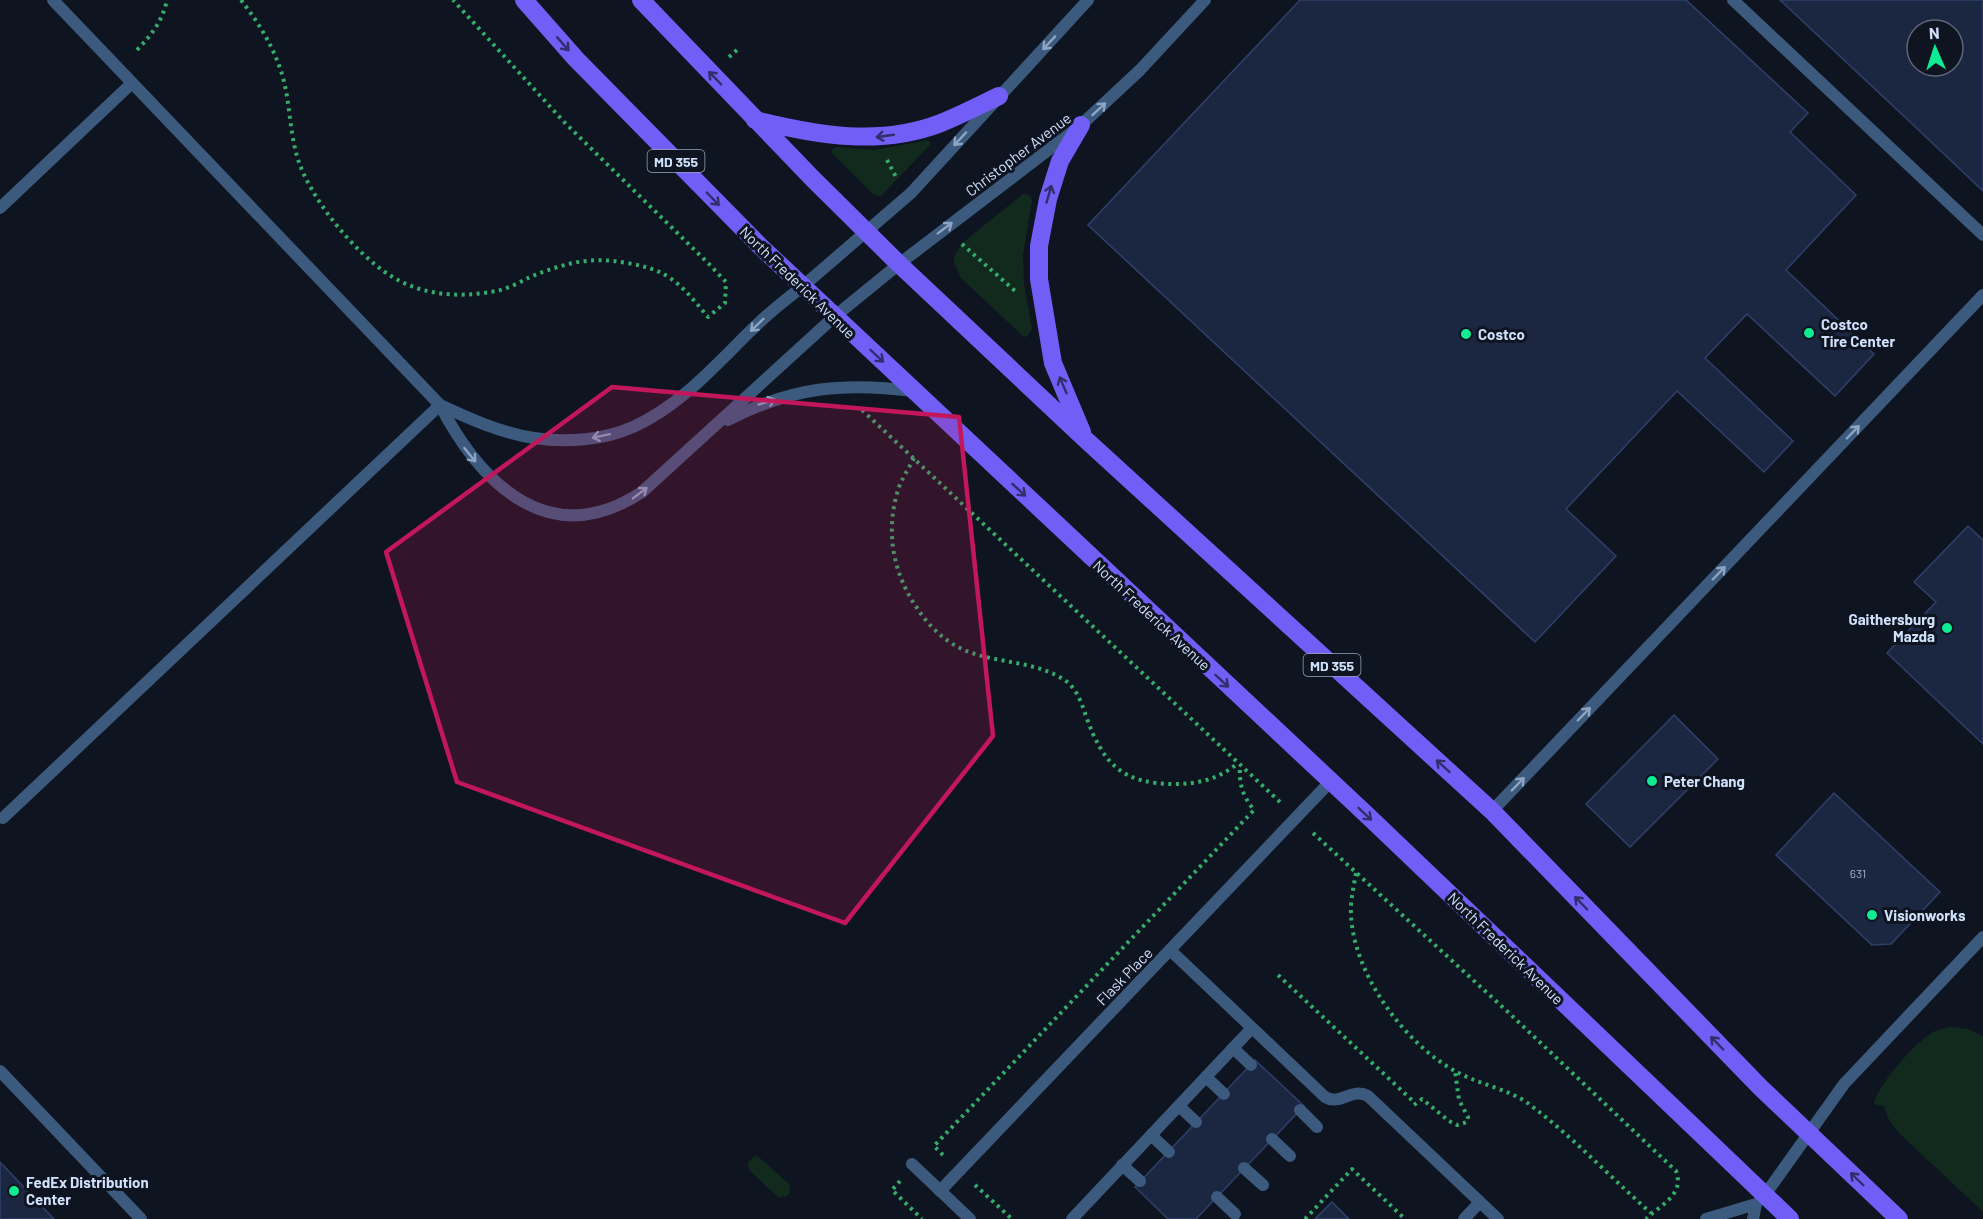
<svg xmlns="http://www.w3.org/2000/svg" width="1983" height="1219" font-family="Barlow,sans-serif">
<rect width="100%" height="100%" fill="#0e1420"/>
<g fill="#122a1d">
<polygon points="928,140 931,143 929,146 880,197 873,194 832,153 832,150 836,147 875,150"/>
<polygon points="1023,194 1029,195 1032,200 1023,255 1024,284 1032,328 1028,336 1024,337 961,278 954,263 954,257 961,244"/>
<path d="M1951 1027 1968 1029 1983 1036V1212L1898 1132 1888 1118 1884 1106 1874 1104C1877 1085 1916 1042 1933 1032 1939 1029 1945 1028 1951 1027Z"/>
<polygon points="756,1156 760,1158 789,1184 790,1192 787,1196 779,1198 749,1170 748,1163 752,1158"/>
</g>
<g fill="#1b2640" stroke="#2f416b" stroke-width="1.5" fill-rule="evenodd">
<polygon points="1300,0 1686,0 1808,113 1790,132 1856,195 1786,270 1874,354 1835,396 1747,314 1705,358 1793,441 1764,472 1677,391 1566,509 1616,556 1535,642 1088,225"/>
<path d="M1780 0H1983V191L1908 120ZM1917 30H1953V66H1917Z"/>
<polygon points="1968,526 1983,540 1983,744 1887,653 1936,602 1914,582"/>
<polygon points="1674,715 1718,759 1630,847 1586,804"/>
<polygon points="1834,793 1940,892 1891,944 1872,945 1776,855"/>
<polygon points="1255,1060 1304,1106 1196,1219 1168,1219 1135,1187"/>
<polygon points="0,1162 54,1219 0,1219"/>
<polygon points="1332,1202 1349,1219 1315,1219"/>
</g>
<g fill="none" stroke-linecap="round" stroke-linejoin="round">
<g stroke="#35ac69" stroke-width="4" stroke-dasharray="3 4.5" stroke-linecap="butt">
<path d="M241 0C258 22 272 44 281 71 290 98 289 129 297 156 308 196 355 254 391 276 423 296 460 298 496 291 508 289 520 282 530 277 565 263 590 256 627 263 643 266 657 269 670 278 685 288 696 303 708 317L725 303 726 282 709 264 565 123 453 0"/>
<path d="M137 50C152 34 162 22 167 0"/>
<polyline points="729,57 737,50"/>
<polyline points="887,160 896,177"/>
<polyline points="962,244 1015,291"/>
<polyline points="862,410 1281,803"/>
<path d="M914 458C909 468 903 477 899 487 885 529 892 572 917 608 930 628 948 645 972 653 1001 663 1036 662 1063 679 1077 688 1081 702 1086 716 1103 764 1122 784 1175 784 1198 784 1219 779 1238 763"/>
<path d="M1313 833 1509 1013 1676 1171C1685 1195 1660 1205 1646 1219"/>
<path d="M1356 873C1354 884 1352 894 1351 905 1348 967 1402 1042 1455 1071 1477 1084 1509 1089 1529 1104 1573 1137 1610 1177 1651 1213"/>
<polyline points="1278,975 1415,1103"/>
<polyline points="1414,1105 1422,1099 1449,1121 1457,1125 1467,1122 1468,1117 1459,1100 1455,1071"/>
<path d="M943 1155 934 1146 1254 810C1242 795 1239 784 1240 765"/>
<polyline points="900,1181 892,1190 922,1219"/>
<polyline points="975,1185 1012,1219"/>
<polyline points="1305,1219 1352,1169 1405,1219"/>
</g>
<g stroke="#3c5a7d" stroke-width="12">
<path d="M53 0 440 405C482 486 551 552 642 492L834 317"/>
<polyline points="1733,0 1983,235"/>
<polyline points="0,208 132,83"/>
<path d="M440 405C470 419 501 433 534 438 566 443 604 440 633 427 685 404 723 356 763 319 775 308 789 297 802 287"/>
<path d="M728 420C792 387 843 382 914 391"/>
<polyline points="1492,811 1983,295"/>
<polyline points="3,818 440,405"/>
<path d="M1170 950 1325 1097C1340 1106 1352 1087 1368 1096L1498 1219"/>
<polyline points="1233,1048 1251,1065"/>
<polyline points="0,1071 141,1219"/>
<polyline points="1206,1077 1224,1094"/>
<polyline points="1179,1106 1196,1122"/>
<polyline points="1300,1110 1317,1127"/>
<polyline points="1151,1135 1169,1152"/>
<polyline points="1272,1139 1290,1156"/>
<polyline points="1122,1165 1140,1181"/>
<polyline points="1244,1168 1263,1185"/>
<polyline points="1217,1197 1235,1214"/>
<polyline points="1762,1199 1844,1084 1983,937"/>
<polyline points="1072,1219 1252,1028"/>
<polyline points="1464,1219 1480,1202"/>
</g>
<g stroke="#3c5a7d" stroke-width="12">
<polyline points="912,1164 970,1219"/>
<polyline points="940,1191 1330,782"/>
<polyline points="1706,1219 1756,1204 1753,1219"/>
</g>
<g stroke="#3c5a7d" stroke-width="12">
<polyline points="802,287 911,193 1088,0"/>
<polyline points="834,317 899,264 1081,125 1140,70 1205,0"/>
</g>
<g stroke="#715ef6" stroke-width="18">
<polyline points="524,0 576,59 761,247 1368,816 1790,1219"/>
<polyline points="641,0 813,179 899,264 1085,439 1492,811 1760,1087 1899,1219"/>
<path d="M755 120C817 135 879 147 941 123 961 115 980 105 999 96"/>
<polyline points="1081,125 1060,161 1048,199 1039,246 1039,279 1053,363 1082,432"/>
</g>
</g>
<defs><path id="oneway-shaft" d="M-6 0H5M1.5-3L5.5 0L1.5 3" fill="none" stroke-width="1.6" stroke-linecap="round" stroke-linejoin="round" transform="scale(1.5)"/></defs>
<g stroke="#8da4c3">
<use href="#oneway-shaft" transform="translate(1049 43) rotate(133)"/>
<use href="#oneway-shaft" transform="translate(1099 109) rotate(-43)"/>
<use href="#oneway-shaft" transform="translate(960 139) rotate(133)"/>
<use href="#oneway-shaft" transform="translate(945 228) rotate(-37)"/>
<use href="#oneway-shaft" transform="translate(757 325) rotate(136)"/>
<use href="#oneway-shaft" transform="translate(767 402) rotate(-17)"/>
<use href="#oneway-shaft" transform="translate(1853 432) rotate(-46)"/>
<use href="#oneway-shaft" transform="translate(601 436) rotate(168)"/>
<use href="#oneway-shaft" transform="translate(470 455) rotate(51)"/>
<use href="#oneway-shaft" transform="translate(640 493) rotate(-37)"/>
<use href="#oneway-shaft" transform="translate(1719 573) rotate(-46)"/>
<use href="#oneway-shaft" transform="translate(1584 714) rotate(-46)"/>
<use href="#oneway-shaft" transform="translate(1518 784) rotate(-46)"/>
</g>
<g stroke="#312e6b">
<use href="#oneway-shaft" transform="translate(563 44) rotate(49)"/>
<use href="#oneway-shaft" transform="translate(715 78) rotate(-134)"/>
<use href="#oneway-shaft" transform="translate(885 136) rotate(172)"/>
<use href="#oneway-shaft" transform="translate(1049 194) rotate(-74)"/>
<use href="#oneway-shaft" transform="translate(713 199) rotate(46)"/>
<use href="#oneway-shaft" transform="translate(877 356) rotate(43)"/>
<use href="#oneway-shaft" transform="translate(1063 385) rotate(-113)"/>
<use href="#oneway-shaft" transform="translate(1019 490) rotate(43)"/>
<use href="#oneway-shaft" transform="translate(1222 681) rotate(43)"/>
<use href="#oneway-shaft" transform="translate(1443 766) rotate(-138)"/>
<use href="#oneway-shaft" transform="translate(1365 814) rotate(43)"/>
<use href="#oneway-shaft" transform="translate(1581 903) rotate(-134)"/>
<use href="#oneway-shaft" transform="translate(1717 1043) rotate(-134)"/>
<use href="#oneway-shaft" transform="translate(1857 1179) rotate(-136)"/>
</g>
<path fill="#c2185b" fill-opacity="0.2" stroke="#c2185b" stroke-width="4.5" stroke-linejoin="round" d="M612 387 959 417 993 736 845 923 457 782 386 552Z"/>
<g fill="#0eeb93" stroke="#0e1420" stroke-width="2">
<circle cx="1809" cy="333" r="6"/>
<circle cx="1466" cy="334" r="6"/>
<circle cx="1947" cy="628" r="6"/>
<circle cx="1652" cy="781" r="6"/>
<circle cx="1872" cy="915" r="6"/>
<circle cx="14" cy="1191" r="6"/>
</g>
<g text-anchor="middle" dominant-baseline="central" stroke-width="6" stroke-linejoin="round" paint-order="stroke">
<g font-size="12" fill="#a3b2cd">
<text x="1858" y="873">631</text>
</g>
<g fill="#0e1420" stroke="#96a4ba" stroke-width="1.5">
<rect x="647.5" y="150" width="57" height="22" rx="4.5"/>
<rect x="1303.5" y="654" width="57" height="22" rx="4.5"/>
</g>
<g font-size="14" font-weight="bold" fill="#d0e1fc">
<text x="676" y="161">MD 355</text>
<text x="1332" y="665">MD 355</text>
</g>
<g font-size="15" fill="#d0e1fc" stroke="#0e1420">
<text transform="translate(1018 154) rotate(-37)">Christopher Avenue</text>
<text transform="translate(798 282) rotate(44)">North Frederick Avenue</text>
<text transform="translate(1152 615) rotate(43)">North Frederick Avenue</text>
<text transform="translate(1506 948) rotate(44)">North Frederick Avenue</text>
<text transform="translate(1124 976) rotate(-46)">Flask Place</text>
</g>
<g font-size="15" font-weight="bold" fill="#d0e1fc" stroke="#0e1420" text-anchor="start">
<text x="1821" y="324">Costco<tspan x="1821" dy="17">Tire Center</tspan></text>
<text x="1478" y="334">Costco</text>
<text x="1935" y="619" text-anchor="end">Gaithersburg<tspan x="1935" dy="17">Mazda</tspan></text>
<text x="1664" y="781">Peter Chang</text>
<text x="1884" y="915">Visionworks</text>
<text x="26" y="1182">FedEx Distribution<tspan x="26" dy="17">Center</tspan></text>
</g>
</g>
<g transform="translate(1935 48) rotate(357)"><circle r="28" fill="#0e1420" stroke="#5c6678" stroke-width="1.5"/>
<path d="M0-4.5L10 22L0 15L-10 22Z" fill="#0eeb93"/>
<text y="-9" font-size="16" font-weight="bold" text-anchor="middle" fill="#d0e1fc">N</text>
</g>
</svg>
